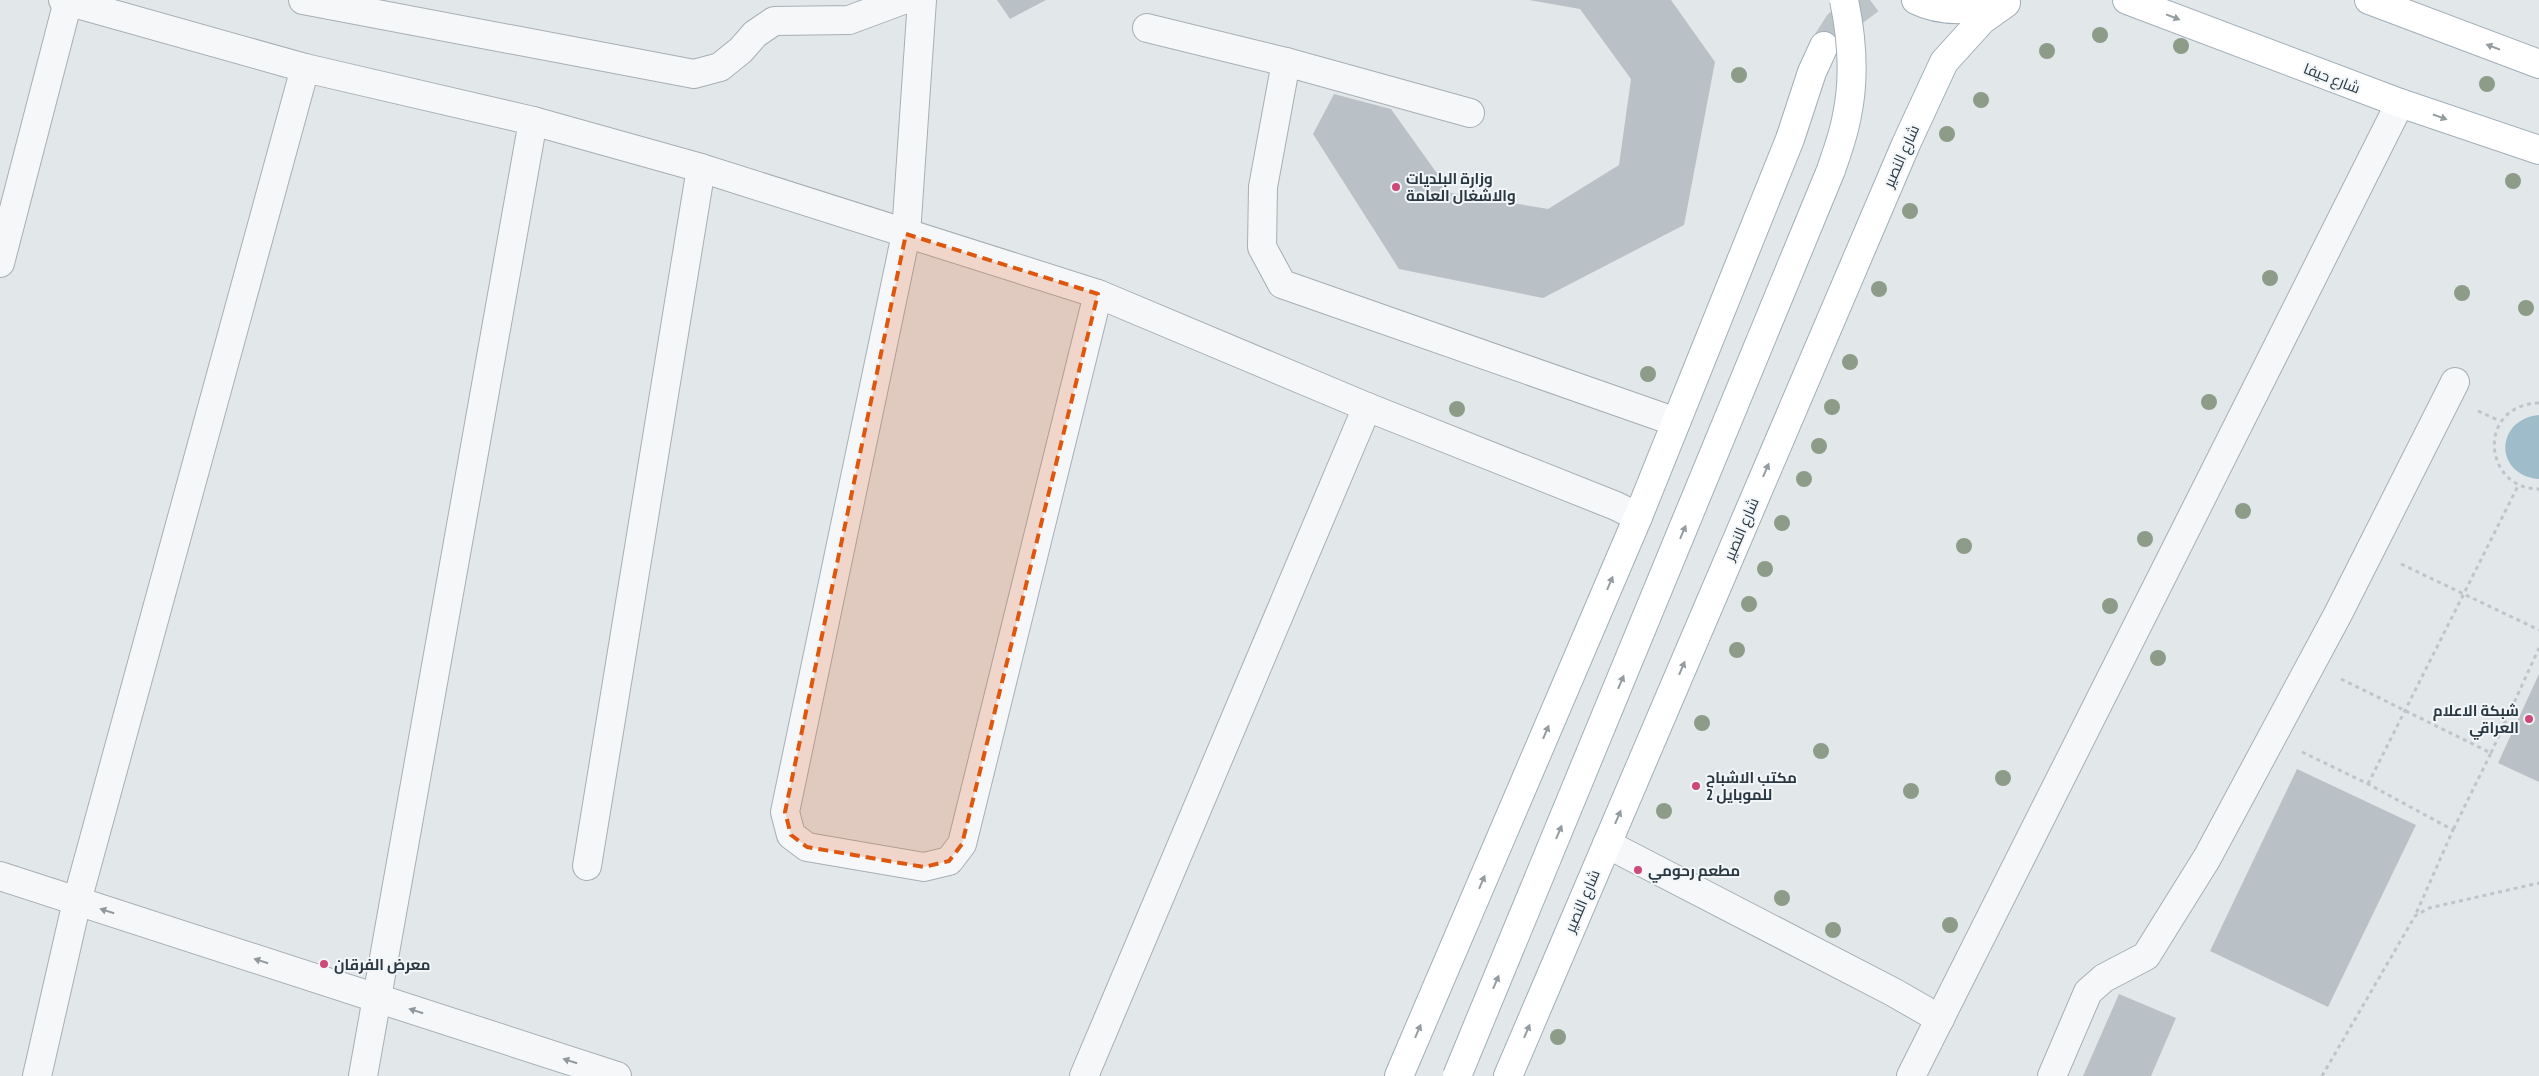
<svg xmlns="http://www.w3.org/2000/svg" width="2539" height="1076" font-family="'PT Sans Narrow',Cairo,sans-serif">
<rect width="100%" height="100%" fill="#e2e7ea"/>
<path fill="#9ebcca" d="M2539 415V479H2537C2493 473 2496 419 2539 415Z"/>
<g fill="#b9c1c7">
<polygon points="997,0 1046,0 1010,19"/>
<polygon points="1529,0 1671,0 1715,62 1684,225 1543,298 1399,269 1313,134 1334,94 1391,109 1451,193 1548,209 1619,165 1631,79 1580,9"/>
<polygon points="2539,674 2539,782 2498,763"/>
<polygon points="2297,769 2416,825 2328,1007 2210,951"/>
<polygon points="2119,994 2176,1018 2151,1076 2083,1076"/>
</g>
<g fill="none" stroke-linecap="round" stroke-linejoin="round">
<polyline stroke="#bdc4c8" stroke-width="28" stroke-dasharray="28 14" stroke-linecap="butt" points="1824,46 1838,24 1870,0"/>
<g stroke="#a7afb4" stroke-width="30">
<g id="minor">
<polyline points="63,0 305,68 533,121 701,168 1098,294 1367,407 1616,506 1638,517"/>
<polyline points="303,0 694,74 720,67 741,50 755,34 774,21 849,20 903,0"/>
<polyline points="922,0 906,234 785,812 791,835 807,847 924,867 949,861 962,844 1098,294"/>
<polyline points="1147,28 1286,62 1470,113"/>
<polyline points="1286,62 1263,187 1262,247 1282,284 1676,422"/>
<polyline points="0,263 68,1"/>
<polyline points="1607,844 1893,992 1940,1019"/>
<polyline points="587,866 701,168"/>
<polyline points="0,876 617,1076"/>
<polyline points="37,1076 77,901 305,68"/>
<polyline points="363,1076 533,121"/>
<polyline points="1084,1076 1367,407"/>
<polyline points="1911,1076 2400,103"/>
<polyline points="2052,1076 2088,992 2104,978 2146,956 2207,858 2338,614 2455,382"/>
</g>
</g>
<g stroke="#a2aeb6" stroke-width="30">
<g id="major">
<path d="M1916 0C1944 14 1974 9 2003 4"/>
<polyline points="2127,0 2400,103 2539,150"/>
<polyline points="2369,0 2539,64"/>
<polyline points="1399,1076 1638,517 1790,139 1812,72 1824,46"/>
<polyline points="1508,1076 1906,144 1944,62 1982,20 2006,3"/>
</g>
</g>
<g stroke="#c0c5c9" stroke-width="3" stroke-dasharray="4 4" stroke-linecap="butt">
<path d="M2539 403C2476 405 2483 489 2539 489"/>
<polyline points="2478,411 2500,421"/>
<polyline points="2401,564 2539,630"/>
<polyline points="2341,679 2491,753 2453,830"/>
<polyline points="2302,752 2368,784 2453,830 2415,916"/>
<polyline points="2491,753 2539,648"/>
<polyline points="2368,784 2518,486"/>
<polyline points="2322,1076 2415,916 2429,908 2539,883"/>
</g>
<use href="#minor" stroke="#f5f7f9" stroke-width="28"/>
<use href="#major" stroke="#fff" stroke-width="28"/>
<g stroke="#a2aeb6" stroke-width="30" stroke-linecap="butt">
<path id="major-bridge" d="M1457 1076 1831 170C1837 152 1844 134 1847 115 1855 77 1852 38 1844 0"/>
</g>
<use href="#major-bridge" stroke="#fff" stroke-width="28"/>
</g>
<g fill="#8d9c88">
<circle cx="2100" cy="35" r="8"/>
<circle cx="2181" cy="46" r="8"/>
<circle cx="2047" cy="51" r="8"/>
<circle cx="1739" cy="75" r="8"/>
<circle cx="2487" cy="84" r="8"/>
<circle cx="1981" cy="100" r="8"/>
<circle cx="1947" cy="134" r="8"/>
<circle cx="2513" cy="181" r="8"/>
<circle cx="1910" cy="211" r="8"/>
<circle cx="2270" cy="278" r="8"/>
<circle cx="1879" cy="289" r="8"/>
<circle cx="2462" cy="293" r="8"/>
<circle cx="2526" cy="308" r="8"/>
<circle cx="1850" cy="362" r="8"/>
<circle cx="1648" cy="374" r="8"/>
<circle cx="2209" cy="402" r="8"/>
<circle cx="1832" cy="407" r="8"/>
<circle cx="1457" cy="409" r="8"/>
<circle cx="1819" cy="446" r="8"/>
<circle cx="1804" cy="479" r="8"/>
<circle cx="2243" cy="511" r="8"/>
<circle cx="1782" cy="523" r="8"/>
<circle cx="2145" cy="539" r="8"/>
<circle cx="1964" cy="546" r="8"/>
<circle cx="1765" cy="569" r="8"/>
<circle cx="1749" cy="604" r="8"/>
<circle cx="2110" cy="606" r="8"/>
<circle cx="1737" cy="650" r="8"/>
<circle cx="2158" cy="658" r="8"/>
<circle cx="1702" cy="723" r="8"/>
<circle cx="1821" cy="751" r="8"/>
<circle cx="2003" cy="778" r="8"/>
<circle cx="1911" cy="791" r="8"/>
<circle cx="1664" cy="811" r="8"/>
<circle cx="1782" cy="898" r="8"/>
<circle cx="1950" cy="925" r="8"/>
<circle cx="1833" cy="930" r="8"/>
<circle cx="1558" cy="1037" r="8"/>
</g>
<defs><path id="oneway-solid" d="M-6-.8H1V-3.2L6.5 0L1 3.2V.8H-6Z" transform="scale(1.25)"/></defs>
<g fill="#949ca0">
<use href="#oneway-solid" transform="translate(2173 17) rotate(21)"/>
<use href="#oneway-solid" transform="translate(2493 47) rotate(-159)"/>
<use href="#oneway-solid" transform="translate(2440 117) rotate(19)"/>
<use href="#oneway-solid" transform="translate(1766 470) rotate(-67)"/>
<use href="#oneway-solid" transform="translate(1683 532) rotate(-67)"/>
<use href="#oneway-solid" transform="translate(1610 583) rotate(-67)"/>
<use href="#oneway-solid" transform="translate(1682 668) rotate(-67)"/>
<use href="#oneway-solid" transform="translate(1621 682) rotate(-67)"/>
<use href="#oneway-solid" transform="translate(1546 732) rotate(-67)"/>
<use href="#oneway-solid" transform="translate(1618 817) rotate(-67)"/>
<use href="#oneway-solid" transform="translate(1559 832) rotate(-67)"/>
<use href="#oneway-solid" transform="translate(1482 882) rotate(-67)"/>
<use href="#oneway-solid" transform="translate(1496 982) rotate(-67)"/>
<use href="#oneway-solid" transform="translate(1418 1031) rotate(-67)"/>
<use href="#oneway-solid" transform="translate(1527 1031) rotate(-67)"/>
</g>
<g fill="#90989e">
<use href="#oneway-solid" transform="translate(107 911) rotate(-162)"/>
<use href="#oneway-solid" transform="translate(261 961) rotate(-162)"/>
<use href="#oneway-solid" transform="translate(416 1011) rotate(-162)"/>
<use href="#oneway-solid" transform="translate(570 1061) rotate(-162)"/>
</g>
<path fill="#de570f" fill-opacity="0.2" stroke="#de570f" stroke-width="4" stroke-dasharray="10 6" stroke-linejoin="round" d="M906 234 1098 294 962 844 949 861 924 867 807 847 791 835 785 812Z"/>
<g fill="#cd4978" stroke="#f2f6f8" stroke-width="2">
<circle cx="1396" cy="187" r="5"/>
<circle cx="2529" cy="719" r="5"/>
<circle cx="1696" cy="786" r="5"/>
<circle cx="1638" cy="870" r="5"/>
<circle cx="324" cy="964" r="5"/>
</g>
<g text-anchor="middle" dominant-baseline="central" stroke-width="4" stroke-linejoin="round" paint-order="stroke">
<g font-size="15" fill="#2a3842" stroke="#f2f6f8">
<text transform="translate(2332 78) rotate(21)">شارع حيفا</text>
<text transform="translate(1901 156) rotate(-66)">شارع النصیر</text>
<text transform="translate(1741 529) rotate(-67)">شارع النصیر</text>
<text transform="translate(1582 901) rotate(-67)">شارع النصیر</text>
</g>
<g font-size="15" font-weight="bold" fill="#2a3842" stroke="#f2f6f8" text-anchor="start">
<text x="1406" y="178">وزارة البلديات<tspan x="1406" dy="17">والاشغال العامة</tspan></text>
<text x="2519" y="710" text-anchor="end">شبكة الاعلام<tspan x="2519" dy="17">العراقي</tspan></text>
<text x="1706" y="777">مكتب الاشباح<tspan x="1706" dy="17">2 للموبايل</tspan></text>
<text x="1648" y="870">مطعم رحومي</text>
<text x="334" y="964">معرض الفرقان</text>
</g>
</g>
</svg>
